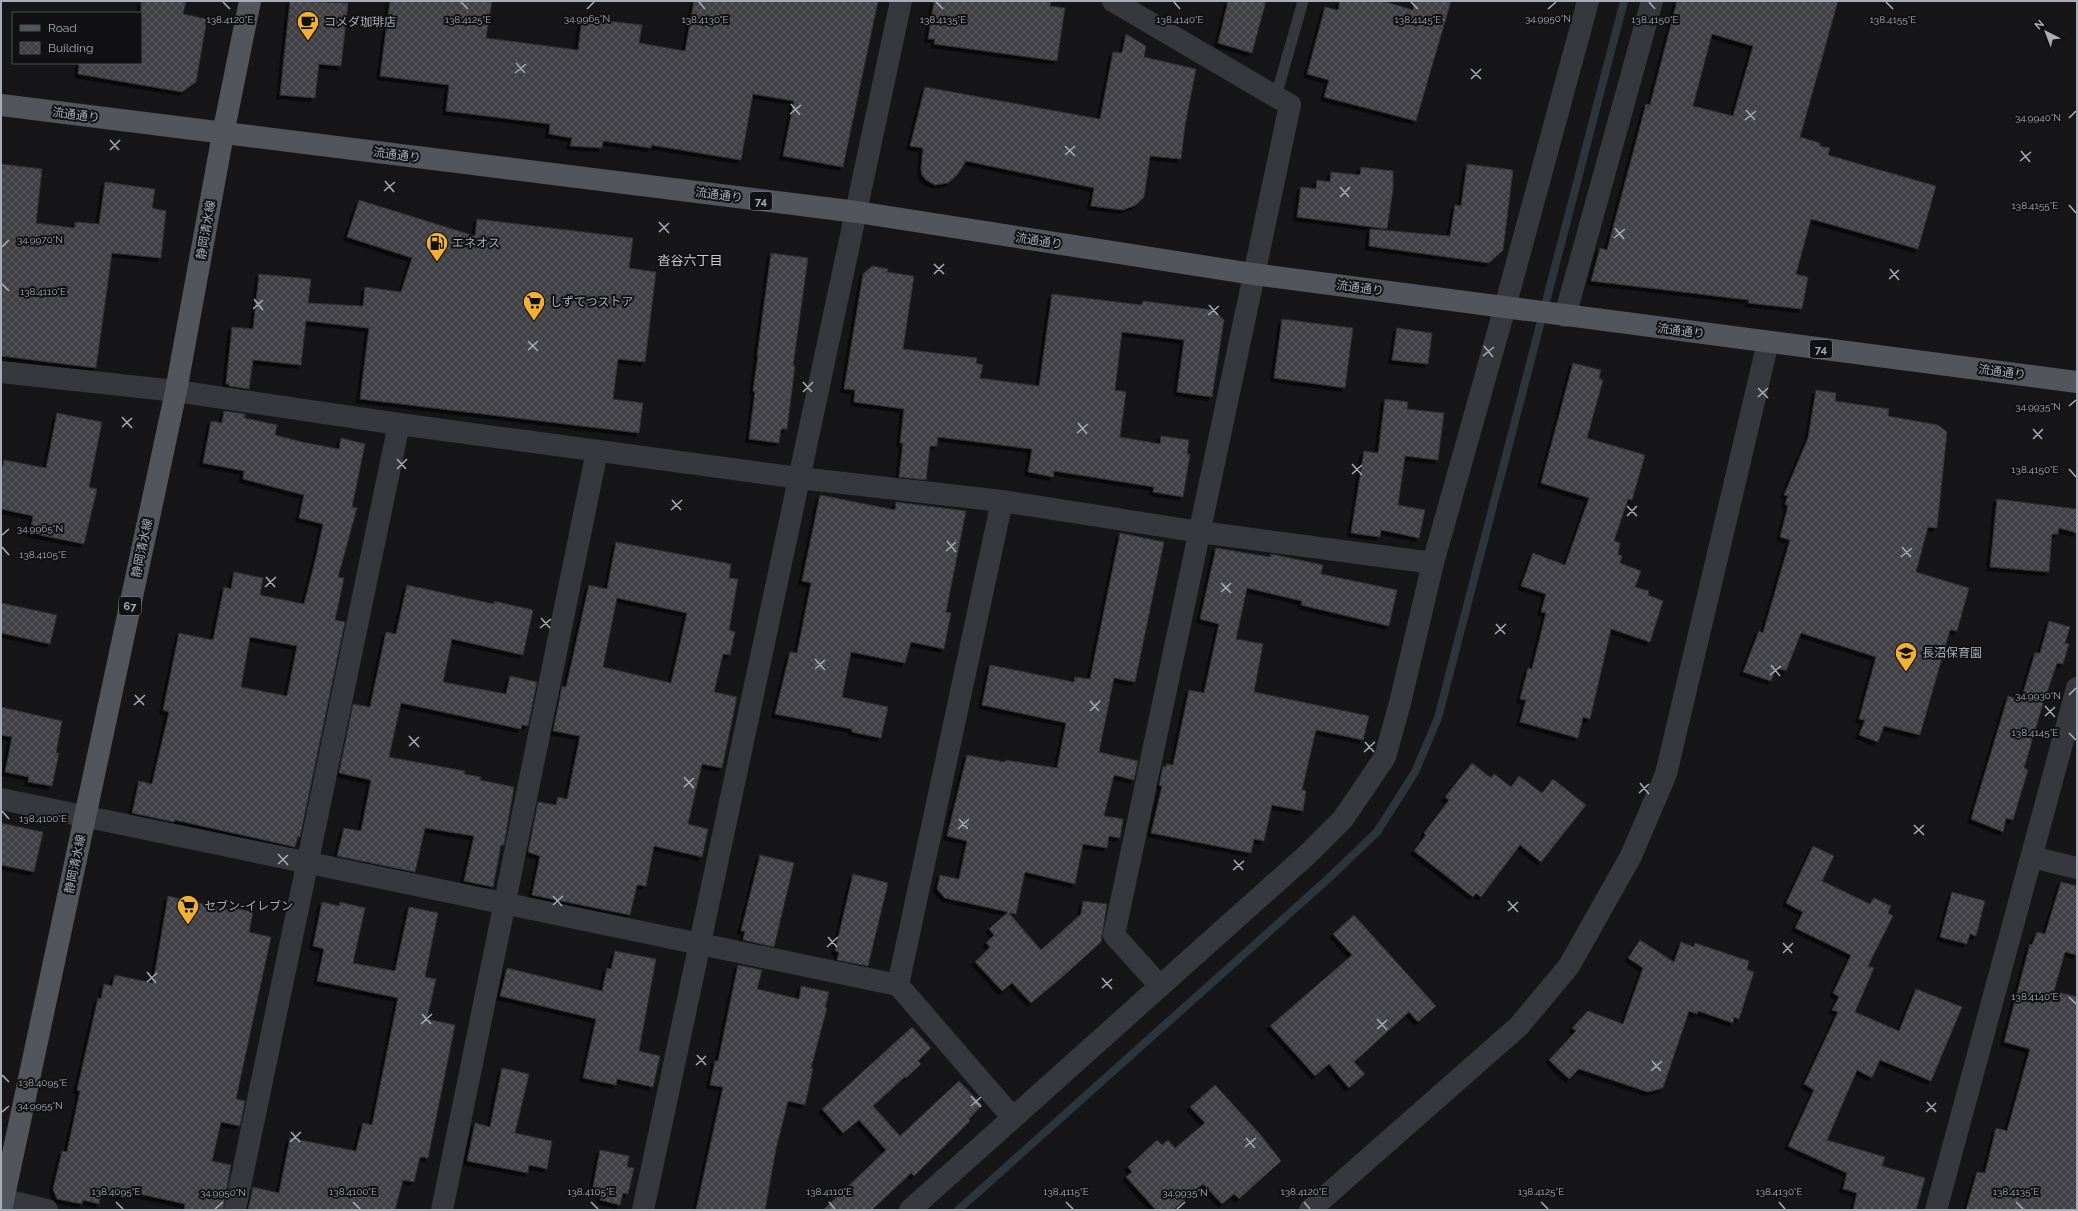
<svg xmlns="http://www.w3.org/2000/svg" width="2078" height="1211" font-family="Raleway,'Noto Sans JP',sans-serif">
<defs>
<pattern id="building-cross-hatch" width="8" height="8" patternUnits="userSpaceOnUse"><rect width="8" height="8" fill="#404145"/><path d="M0 0l8 8M0 8l8-8" fill="none" stroke="#595a5e"/></pattern>
<filter id="shadow"><feDropShadow dx="-3.5" dy="3.5" stdDeviation="0" flood-color="#0009"/></filter>
</defs>
<rect width="100%" height="100%" fill="#161618"/>
<g fill="none" stroke-linecap="round" stroke-linejoin="round">
<polyline stroke="#2c353c" stroke-width="8" points="958,1210 1329,878 1377,832 1415,772 1438,718 1624,1"/>
</g>
<g fill="url(#building-cross-hatch)" stroke="#303034" fill-rule="evenodd" filter="url(#shadow)">
<polygon points="141,1 186,1 183,14 207,19 196,82 182,92 78,74 79,63 141,63"/>
<polygon points="290,1 348,3 341,66 319,64 315,98 280,95"/>
<polygon points="390,1 492,1 486,38 578,50 582,18 642,25 639,43 685,51 694,1 878,1 843,167 783,156 794,101 753,94 741,160 651,145 651,148 603,141 602,148 570,146 572,138 549,134 550,124 446,111 449,85 380,76"/>
<polygon points="934,1 1051,1 1050,6 1065,8 1057,61 934,44 935,39 928,39"/>
<polygon points="1228,1 1266,1 1252,53 1218,43"/>
<polygon points="1340,1 1383,1 1413,10 1414,1 1451,1 1416,121 1324,97 1329,80 1307,74 1325,7 1338,10"/>
<path d="M1677 1H1838L1800 137 1820 143V146L1830 148 1828 155 1936 186 1918 249 1811 219 1796 274 1808 277 1802 309 1748 303 1749 300 1591 281 1600 248 1607 250 1646 104 1650 105ZM1712 34 1753 46 1733 116 1693 106Z"/>
<polygon points="1126,34 1146,46 1144,57 1196,69 1185,126 1181,159 1150,156 1145,191 1144,197 1136,205 1123,210 1091,206 1094,188 966,161 957,175 948,183 935,185 926,180 922,175 921,169 923,148 910,146 925,87 1100,119 1113,52 1122,53"/>
<polygon points="1,164 42,169 36,223 75,228 75,222 99,224 105,182 155,189 152,208 166,211 161,258 112,253 96,368 1,356"/>
<polygon points="1467,164 1513,170 1503,250 1489,263 1369,246 1370,229 1450,236 1455,205 1461,206"/>
<polygon points="1361,167 1393,171 1393,190 1387,229 1297,217 1301,187 1316,189 1317,180 1330,182 1331,172 1360,175"/>
<polygon points="359,200 475,236 477,219 633,238 629,268 656,272 645,362 618,359 613,399 643,403 639,433 360,399 369,328 306,321 301,365 253,360 249,389 229,386 229,384 226,384 232,327 253,329 259,274 311,279 308,303 363,306 365,287 401,292 412,258 347,237"/>
<polygon points="771,253 808,258 793,366 795,366 787,429 781,429 779,443 749,439 755,392 753,391 758,356 757,356"/>
<polygon points="872,266 888,269 887,272 914,276 903,349 977,358 976,363 983,365 980,378 1039,386 1052,294 1142,305 1143,301 1214,310 1224,320 1212,397 1177,392 1184,340 1122,332 1115,390 1126,392 1120,437 1160,444 1161,436 1189,440 1187,454 1190,454 1183,497 1153,492 1154,487 1054,471 1053,477 1028,472 1032,449 938,437 937,446 930,446 926,480 899,477 903,443 900,443 904,409 854,402 855,390 844,389 863,274"/>
<polygon points="1282,319 1353,328 1345,388 1274,378"/>
<polygon points="1397,328 1432,333 1428,364 1392,360"/>
<polygon points="1573,363 1601,370 1599,378 1603,380 1587,438 1645,455 1632,500 1628,499 1614,541 1620,543 1618,554 1622,556 1620,563 1641,571 1635,587 1649,591 1648,595 1663,601 1650,642 1611,629 1590,719 1583,717 1578,738 1520,722 1526,700 1520,699 1528,668 1532,669 1546,613 1541,612 1546,594 1521,586 1533,553 1565,565 1589,498 1541,483"/>
<polygon points="1816,390 1836,393 1835,401 1889,409 1888,416 1938,425 1947,432 1937,528 1928,527 1916,572 1969,588 1957,631 1950,630 1920,735 1884,726 1878,742 1859,735 1865,720 1859,719 1876,657 1801,633 1786,671 1776,668 1771,681 1743,672 1759,631 1763,633 1790,540 1780,537 1788,506 1785,504 1788,496 1784,495 1808,438"/>
<polygon points="1385,399 1408,402 1407,409 1444,413 1438,460 1405,456 1398,505 1425,510 1419,538 1381,530 1380,537 1351,533 1364,451 1378,453"/>
<path d="M224 411 245 414V418L277 425 275 435 302 442 339 449 341 438 365 444 352 507 357 508 338 577 344 578 335 620 345 622 300 837 298 836 295 847 175 820 174 822 132 813 139 781 152 784 169 712 163 710 179 633 213 640 224 587 231 589 234 572 263 578 260 595 304 604 316 557 323 524 299 518 304 495 243 479 244 471 203 463 211 421 222 423ZM250 637 297 646 287 696 241 687Z"/>
<polygon points="57,413 102,422 89,487 97,489 84,544 30,533 33,516 1,509 1,473 4,460 46,468"/>
<polygon points="820,495 895,510 896,502 966,511 946,612 951,613 944,649 911,642 905,663 851,652 842,697 888,707 881,738 852,732 852,729 775,714 790,652 797,653 811,583 802,581"/>
<polygon points="1997,499 2077,509 2077,533 2059,528 2058,534 2052,534 2049,572 1990,567"/>
<polygon points="1120,533 1164,542 1135,682 1114,678 1099,752 1138,761 1134,780 1114,775 1104,816 1123,819 1120,838 1109,836 1107,848 1083,844 1075,884 1025,872 1016,914 1009,913 1041,950 1081,914 1083,901 1107,904 1101,942 1059,980 1031,1003 1012,983 1002,991 975,962 990,947 986,943 994,935 989,929 1008,912 945,898 937,889 940,875 959,879 967,841 947,836 967,755 1005,762 1006,760 1057,768 1066,723 982,705 990,665 1074,682 1075,677 1090,679"/>
<path d="M616 542 731 564 729 578 738 579 729 630 735 632 730 655 723 654 714 692 737 697 722 768 702 764 688 824 708 829 702 857 654 846 646 886 637 885 630 915 532 895 540 856 528 852 538 802 556 805 558 797 567 799 580 736 553 731 562 686 566 687 589 585 607 589ZM617 598 687 613 671 683 603 667Z"/>
<polygon points="1216,548 1270,557 1271,554 1323,565 1321,574 1397,590 1389,626 1301,605 1302,601 1247,588 1236,639 1263,644 1254,692 1369,716 1363,740 1316,730 1302,790 1306,791 1303,811 1272,805 1264,841 1254,839 1251,853 1151,833 1162,786 1159,785 1163,766 1166,767 1166,764 1173,765 1189,690 1204,693 1219,624 1200,619"/>
<polygon points="407,585 494,604 494,601 533,610 523,655 452,639 443,682 506,694 510,676 537,682 528,726 522,725 521,729 401,703 389,757 465,771 464,774 481,777 480,780 514,787 504,845 501,845 493,887 464,881 474,836 425,828 415,872 337,856 344,828 361,831 371,780 339,773 353,704 370,707 386,632 396,634"/>
<polygon points="1,603 57,615 50,644 1,633"/>
<polygon points="2049,621 2070,627 2065,643 2069,644 2063,664 2057,663 2042,707 2024,768 2028,770 2013,820 2006,818 2003,832 1971,819 2008,696 2021,700 2035,653 2040,653"/>
<polygon points="1,707 62,721 56,753 59,753 52,786 28,782 29,777 5,772 12,737 1,735"/>
<polygon points="1472,763 1491,778 1494,774 1511,787 1519,776 1542,793 1553,779 1586,805 1541,862 1520,845 1481,897 1476,893 1473,897 1414,851 1426,835 1424,833 1449,800 1445,797"/>
<polygon points="1,823 43,832 34,872 1,865"/>
<polygon points="1813,846 1834,856 1822,881 1870,904 1874,898 1891,906 1888,913 1893,916 1868,966 1874,968 1855,1012 1899,1031 1916,989 1962,1007 1931,1081 1880,1060 1872,1078 1857,1070 1827,1140 1885,1157 1882,1166 1925,1178 1916,1210 1853,1210 1857,1193 1843,1189 1847,1173 1788,1146 1814,1090 1804,1084 1838,1012 1832,1010 1839,997 1833,993 1851,955 1795,928 1803,912 1786,903"/>
<polygon points="760,855 794,863 774,947 743,940 745,931 741,931"/>
<polygon points="853,874 888,883 868,966 837,960 839,952 835,951"/>
<polygon points="2061,882 2077,886 2077,955 2065,952 2054,991 2077,997 2077,1210 1966,1210 1977,1172 1985,1173 1996,1128 2007,1131 2030,1049 2004,1042 2030,944 2032,945 2037,932 2045,934"/>
<polygon points="1952,892 1985,901 1976,936 1970,934 1967,944 1940,937"/>
<polygon points="168,896 229,910 229,907 253,912 249,932 271,937 236,1099 245,1101 240,1126 221,1122 212,1161 231,1165 223,1210 184,1210 185,1204 126,1191 125,1197 102,1191 99,1204 83,1200 82,1204 57,1199 53,1189 62,1151 67,1152 80,1091 77,1090 98,998 101,999 104,984 112,986 115,975 153,983"/>
<polygon points="322,902 339,906 340,902 365,908 353,963 395,971 409,907 438,913 425,977 436,979 427,1019 455,1025 428,1158 420,1157 414,1182 403,1180 395,1210 248,1210 253,1187 279,1193 290,1138 356,1151 363,1123 372,1125 398,998 317,981 324,949 313,946"/>
<polygon points="1354,915 1436,1006 1418,1022 1409,1012 1354,1062 1365,1074 1349,1088 1329,1064 1315,1076 1270,1026 1352,955 1333,934"/>
<polygon points="1640,940 1674,962 1681,942 1694,947 1695,943 1749,961 1747,970 1754,972 1739,1019 1734,1017 1733,1023 1698,1011 1697,1014 1689,1011 1663,1088 1648,1092 1579,1069 1569,1079 1549,1060 1576,1031 1572,1028 1588,1011 1623,1024 1643,968 1628,958"/>
<polygon points="615,951 656,959 639,1051 660,1056 653,1087 617,1079 616,1085 583,1078 596,1019 500,996 507,968 602,991 607,968 611,969"/>
<polygon points="738,965 762,970 757,989 799,999 801,986 829,992 825,1008 827,1008 811,1068 813,1069 805,1105 788,1101 776,1149 765,1210 696,1210 723,1087 710,1085 715,1061 718,1061"/>
<polygon points="912,1027 931,1048 918,1061 921,1064 906,1078 905,1077 873,1106 900,1136 959,1081 982,1105 969,1119 970,1121 914,1176 911,1173 872,1210 823,1210 886,1150 859,1120 843,1133 822,1109"/>
<polygon points="502,1068 529,1074 515,1133 552,1141 547,1169 529,1165 528,1173 467,1161 475,1123 490,1127"/>
<polygon points="1215,1085 1260,1134 1281,1161 1239,1199 1234,1194 1222,1204 1203,1184 1173,1210 1156,1210 1126,1177 1132,1172 1128,1167 1157,1140 1162,1145 1168,1140 1175,1148 1205,1123 1190,1107"/>
<polygon points="600,1150 629,1156 627,1167 634,1168 628,1194 623,1193 620,1205 600,1200 602,1189 593,1187"/>
</g>
<g fill="none" stroke-linecap="round" stroke-linejoin="round">
<polyline stroke="#37383d" stroke-width="11" points="1276,96 1303,1"/>
<g stroke="#37383d" stroke-width="22">
<polyline points="1113,1 1290,105 1114,935 1160,986"/>
<polyline points="1505,307 1588,1"/>
<polyline points="1565,316 1652,1"/>
<polyline points="1,372 176,391 399,424 799,478 1002,501 1200,532 1433,563"/>
<polyline points="1,799 898,985 1013,1118"/>
<polyline points="2032,857 2077,868"/>
<polyline points="898,985 1002,501"/>
<polyline points="1,1199 47,1210"/>
<polyline points="235,1210 399,424"/>
<polyline points="442,1210 597,451"/>
<polyline points="643,1210 901,1"/>
<polyline points="1310,1210 1519,1026 1569,966 1631,856 1666,774 1768,342"/>
<polyline points="1936,1210 2077,688"/>
</g>
<polyline stroke="#37383d" stroke-width="22" points="910,1210 1309,853 1343,819 1385,757 1400,703 1433,563 1505,307"/>
<g stroke="#53555c" stroke-width="22">
<polyline points="1,105 857,212 1253,274 2077,382"/>
<polyline points="1,1210 176,391 223,134 250,1"/>
</g>
</g>
<path fill="none" stroke="#a8adb8" stroke-width="1.5" d="M223 2 230 9M461 2 468 9M699 2 705 9M936 2 943 9M1174 2 1180 9M1411 2 1418 9M1649 2 1655 9M1886 2 1893 9M587 9 594 2M1548 9 1556 2M516 63 525 73M1471 69 1481 79M515 73 526 64M1471 79 1481 69M791 104 800 115M1746 110 1755 120M790 114 801 105M2069 118 2076 111M1745 120 1756 111M110 140 119 150M1065 146 1075 156M110 150 120 140M2021 151 2030 162M1065 155 1075 146M2020 161 2031 152M385 181 394 192M1340 187 1349 197M384 191 395 182M1340 197 1350 187M2069 205 2076 213M659 222 669 233M1615 228 1624 239M659 232 669 223M1614 238 1625 229M2 247 9 240M934 264 944 274M1890 269 1899 280M934 274 944 264M1889 279 1899 270M2 284 9 291M254 299 263 310M1209 305 1218 315M253 309 263 300M1208 315 1219 306M528 341 538 351M1484 346 1493 357M528 350 538 341M1483 356 1494 347M803 382 812 392M1758 388 1768 398M803 392 813 382M1758 397 1768 388M2069 406 2076 400M122 417 132 428M1078 423 1087 434M122 427 132 418M2033 429 2042 439M1077 433 1088 424M2033 439 2043 429M397 459 406 469M1352 464 1362 475M397 469 407 459M2069 469 2076 477M1352 474 1362 465M672 500 681 510M1627 506 1637 516M671 510 682 500M1627 516 1637 506M2 535 9 529M947 541 956 552M2 547 9 555M1902 547 1911 557M946 551 956 542M1901 557 1912 548M266 577 275 587M1221 583 1231 593M265 587 276 577M1221 592 1231 583M541 618 550 628M1496 624 1505 634M540 628 551 619M1495 634 1506 624M815 659 825 670M1771 665 1780 676M815 669 825 660M1770 675 1781 666M135 695 144 705M2069 695 2076 688M1090 701 1099 711M134 705 145 695M2045 706 2055 717M1090 711 1100 701M2045 716 2055 707M2069 733 2076 740M409 736 419 747M1365 742 1374 752M409 746 419 737M1364 752 1375 742M684 777 694 788M1640 783 1649 794M684 787 694 778M1639 793 1649 784M2 811 9 819M959 819 968 829M1914 825 1924 835M958 829 969 819M1914 834 1924 825M278 854 288 865M1234 860 1243 870M278 864 288 855M1233 870 1244 861M553 896 562 906M1508 901 1518 912M553 905 563 896M1508 911 1518 902M828 937 837 947M1783 943 1792 953M827 947 838 937M1783 953 1793 943M147 972 156 983M1102 978 1112 989M147 982 157 973M1102 988 1112 979M2069 997 2076 1004M422 1014 431 1024M1377 1019 1387 1030M421 1024 432 1014M1377 1029 1387 1020M697 1055 706 1065M1652 1061 1661 1071M696 1065 706 1056M1651 1071 1662 1061M2 1075 9 1082M971 1096 981 1107M1927 1102 1936 1112M971 1106 981 1097M2 1112 9 1106M1926 1112 1936 1103M291 1132 300 1142M1246 1138 1255 1148M290 1142 301 1132M1245 1147 1256 1138M116 1202 123 1209M353 1202 360 1209M591 1202 598 1209M829 1202 835 1209M1066 1202 1073 1209M1304 1202 1310 1209M1541 1202 1548 1209M1779 1202 1785 1209M2016 1202 2023 1209M215 1209 223 1202M1177 1209 1185 1202"/>
<defs>
<g id="cafe-pin" transform="scale(1.15)"><path d="M0 17L-7.5 6A9.5 9.5 0 1 1 7.5 6Z" fill="#f2b134" stroke="#111113"/><path d="M-5.5-4.5H6V0H3Q3 3.5 0 3.5H-2.5Q-5.5 3.5-5.5 0ZM3-3.2v2h1.7v-2ZM-6 4.5H4V6H-6Z" fill="#111"/></g>
<g id="fuel-pin" transform="scale(1.15)"><path d="M0 17L-7.5 6A9.5 9.5 0 1 1 7.5 6Z" fill="#f2b134" stroke="#111113"/><path d="M-5.5-6h7V0h2V4h1.3V-2.5L3-4.5l.8-.8L6-3V5H2.5V1h-1V6h-7ZM-4.2-4.7v3.2H.2V-4.7Z" fill="#111"/></g>
<g id="supermarket-pin" transform="scale(1.15)"><path d="M0 17L-7.5 6A9.5 9.5 0 1 1 7.5 6Z" fill="#f2b134" stroke="#111113"/><path d="M-6-5.5h2.5l.6 2H6L4.5 2H-2.5L-4.4-4H-6ZM-1.5 3.2a1.3 1.3 0 1 0 .1 0ZM3 3.2a1.3 1.3 0 1 0 .1 0Z" fill="#111"/></g>
<g id="school-pin" transform="scale(1.15)"><path d="M0 17L-7.5 6A9.5 9.5 0 1 1 7.5 6Z" fill="#f2b134" stroke="#111113"/><path d="M0-5L7-2L0 1L-7-2ZM-4 1L0 2.5L4 1V4Q0 6-4 4Z" fill="#111"/></g>
</defs>
<g fill-rule="evenodd">
<use href="#cafe-pin" x="308" y="22"/>
<use href="#fuel-pin" x="437" y="243"/>
<use href="#supermarket-pin" x="534" y="302"/>
<use href="#school-pin" x="1906" y="653"/>
<use href="#supermarket-pin" x="188" y="906"/>
</g>
<g text-anchor="middle" dominant-baseline="central" stroke-width="4" stroke-linejoin="round" paint-order="stroke">
<g fill="#111113" stroke="#7b7e86" stroke-width="1">
<rect x="750" y="192" width="22" height="18" rx="3"/>
<rect x="1810" y="340" width="22" height="18" rx="3"/>
<rect x="119" y="597" width="22" height="18" rx="3"/>
</g>
<g font-size="11" font-weight="bold" fill="#a8adb8">
<text x="761" y="201">74</text>
<text x="1821" y="349">74</text>
<text x="130" y="606">67</text>
</g>
<g font-size="12" fill="#a8adb8" stroke="#111113" text-anchor="start">
<text x="324" y="22">コメダ珈琲店</text>
<text x="452" y="243">エネオス</text>
<text x="550" y="302">しずてつストア</text>
<text x="1922" y="653">長沼保育園</text>
<text x="204" y="906">セブン-イレブン</text>
</g>
<g font-size="12" fill="#a8adb8" stroke="#111113">
<text transform="translate(76 115) rotate(7)">流通通り</text>
<text transform="translate(397 155) rotate(7)">流通通り</text>
<text transform="translate(719 195) rotate(7)">流通通り</text>
<text transform="translate(206 230) rotate(-80)">静岡清水線</text>
<text transform="translate(1039 241) rotate(9)">流通通り</text>
<text transform="translate(1360 288) rotate(7)">流通通り</text>
<text transform="translate(1681 331) rotate(7)">流通通り</text>
<text transform="translate(2002 372) rotate(7)">流通通り</text>
<text transform="translate(142 548) rotate(-78)">静岡清水線</text>
<text transform="translate(75 864) rotate(-78)">静岡清水線</text>
</g>
<g font-size="13" fill="#c9ccd4" stroke="#111113">
<text x="690" y="260">沓谷六丁目</text>
</g>
</g>
<g font-size="10" text-anchor="middle" fill="#a8adb8" stroke="#111113" stroke-width="4" stroke-linejoin="round" paint-order="stroke">
<text x="587" y="22">34.9965°N</text>
<text x="1548" y="22">34.9950°N</text>
<text x="943" y="23">138.4135°E</text>
<text x="1180" y="23">138.4140°E</text>
<text x="1418" y="23">138.4145°E</text>
<text x="230" y="23">138.4120°E</text>
<text x="468" y="23">138.4125°E</text>
<text x="705" y="23">138.4130°E</text>
<text x="1655" y="23">138.4150°E</text>
<text x="1893" y="23">138.4155°E</text>
<text x="2038" y="121">34.9940°N</text>
<text x="2035" y="209">138.4155°E</text>
<text x="40" y="243">34.9970°N</text>
<text x="43" y="295">138.4110°E</text>
<text x="2038" y="410">34.9935°N</text>
<text x="2035" y="473">138.4150°E</text>
<text x="40" y="532">34.9965°N</text>
<text x="43" y="558">138.4105°E</text>
<text x="2038" y="699">34.9930°N</text>
<text x="2035" y="736">138.4145°E</text>
<text x="43" y="822">138.4100°E</text>
<text x="2035" y="1000">138.4140°E</text>
<text x="43" y="1086">138.4095°E</text>
<text x="40" y="1109">34.9955°N</text>
<text x="116" y="1195">138.4095°E</text>
<text x="353" y="1195">138.4100°E</text>
<text x="591" y="1195">138.4105°E</text>
<text x="829" y="1195">138.4110°E</text>
<text x="1066" y="1195">138.4115°E</text>
<text x="1304" y="1195">138.4120°E</text>
<text x="1541" y="1195">138.4125°E</text>
<text x="1779" y="1195">138.4130°E</text>
<text x="2016" y="1195">138.4135°E</text>
<text x="223" y="1196">34.9950°N</text>
<text x="1185" y="1196">34.9935°N</text>
</g>
<rect width="2078" height="1211" fill="none" stroke="#a8adb8" stroke-width="4"/>
<rect x="12" y="12" width="130" height="52" fill="#111113" stroke="#4d4f55"/>
<rect x="20" y="25" width="20" height="6" fill="#53555c" stroke="#4d4f55"/>
<text x="48" y="32" font-size="12" fill="#a8adb8">Road</text>
<rect x="20" y="42" width="20" height="12" fill="url(#building-cross-hatch)" stroke="#4d4f55"/>
<text x="48" y="52" font-size="12" fill="#a8adb8">Building</text>
<g transform="translate(2046 32) rotate(318)" stroke="#111113" stroke-width="3" paint-order="stroke">
<path d="M0-3L7 15L0 10L-7 15Z" fill="#a8adb8"/>
<text y="-6" font-size="11" font-weight="bold" text-anchor="middle" fill="#a8adb8">N</text>
</g>
</svg>
